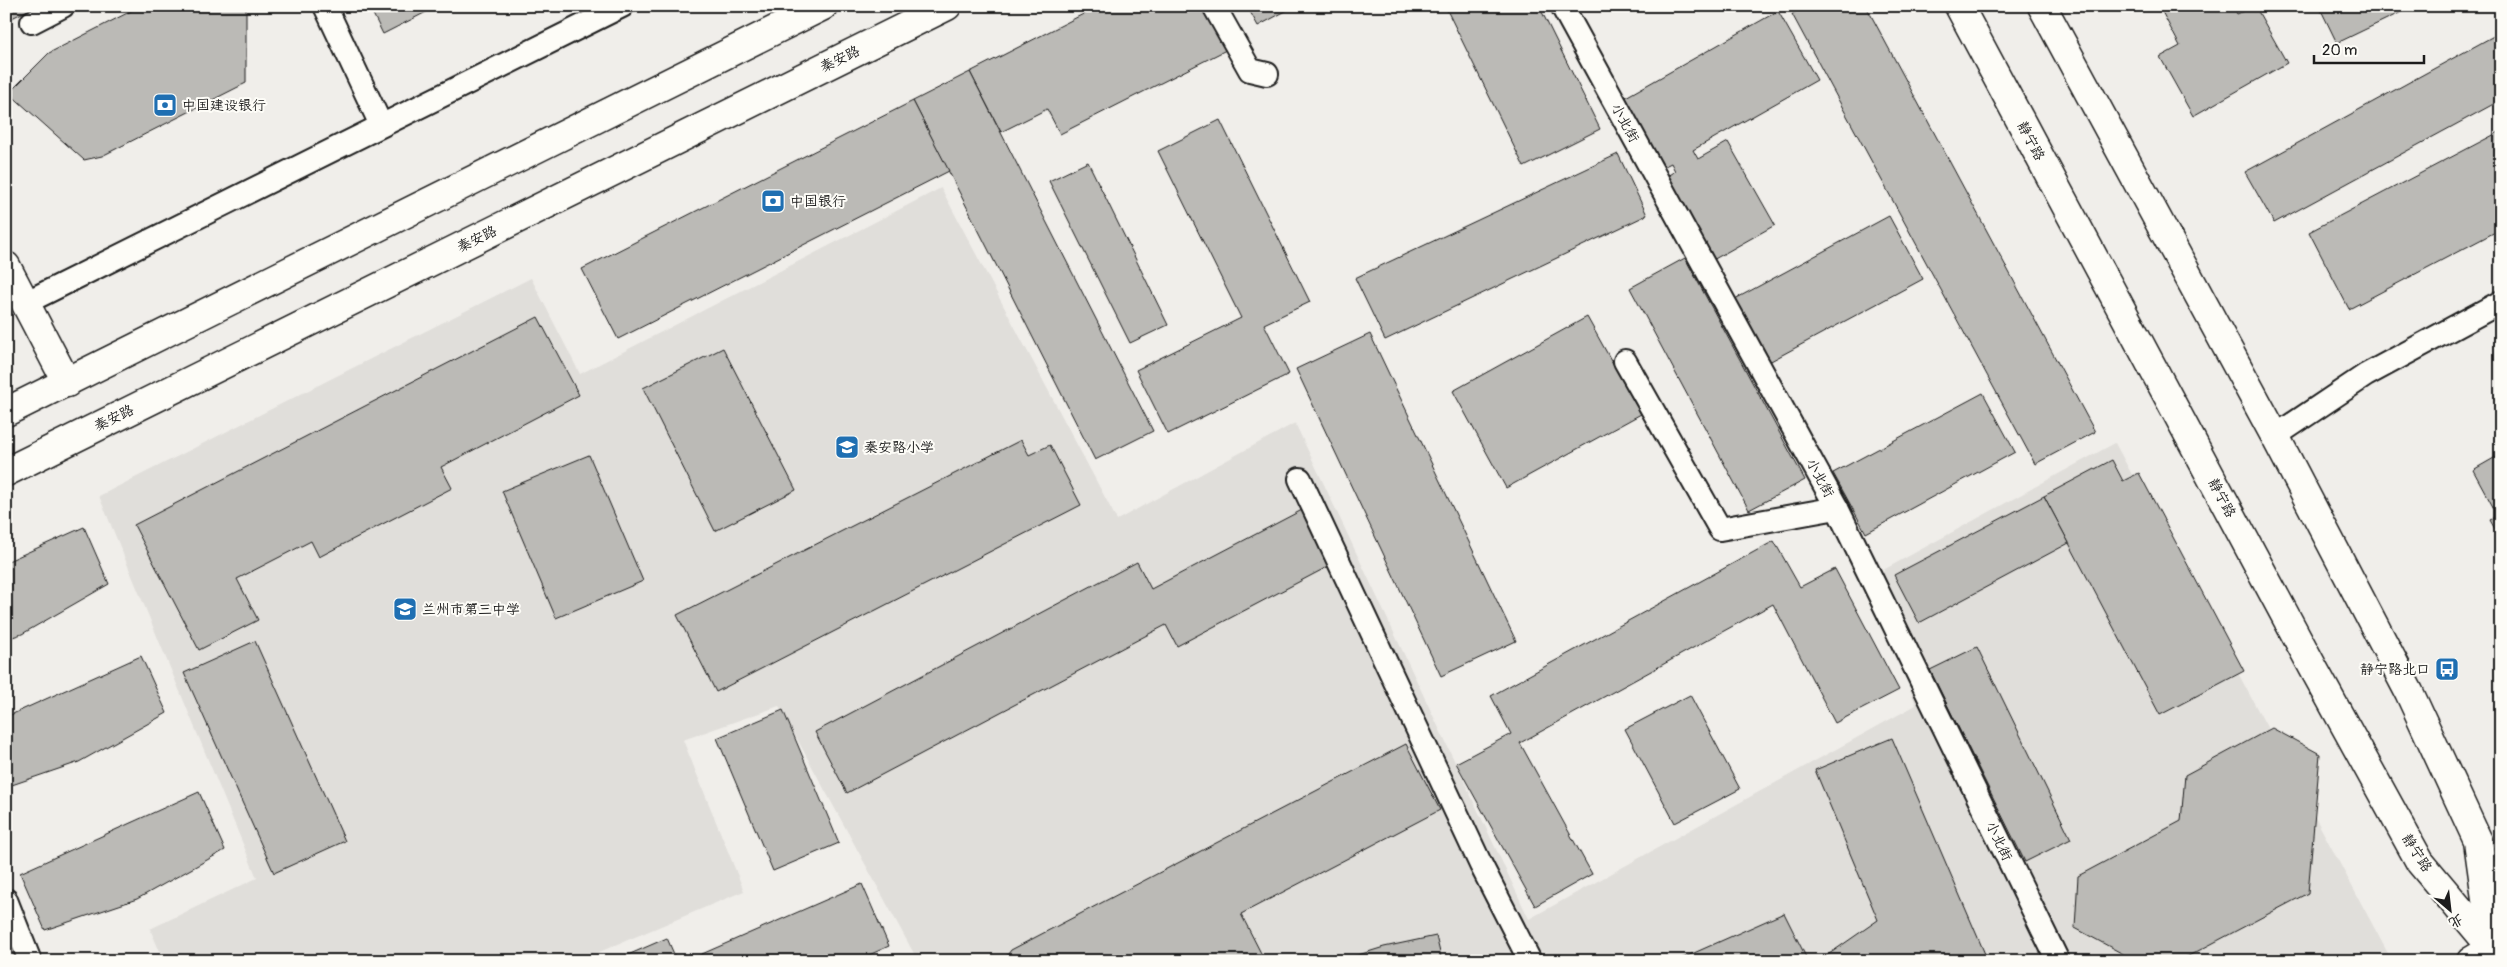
<svg xmlns="http://www.w3.org/2000/svg" width="2507" height="967" font-family="Pangolin,'LXGW WenKai TC',sans-serif">
<rect width="100%" height="100%" fill="#f0eeea"/>
<filter id="ink" filterUnits="userSpaceOnUse"><feTurbulence type="fractalNoise" baseFrequency=".02" numOctaves="2"/><feDisplacementMap in="SourceGraphic" scale="10" xChannelSelector="R" yChannelSelector="G"/><feConvolveMatrix kernelMatrix="1 2 1 2 8 2 1 2 1" color-interpolation-filters="sRGB"/></filter>
<g filter="url(#ink)">
<polygon fill="#e0deda" points="941,188 1117,520 1295,423 1529,919 1916,705 1867,579 2115,443 2392,961 918,961 779,706 683,740 744,891 578,961 164,961 150,929 257,878 99,496 531,278 580,374"/>
<g fill="#bbbab6" stroke="#1c1c1c">
<polygon points="6,6 28,6 30,9 6,21"/>
<polygon points="141,6 246,6 246,83 102,156 84,160 9,93 49,53"/>
<polygon points="369,6 438,6 383,34"/>
<polygon points="1099,6 1204,6 1226,50 1060,134 1047,109 1001,132 970,72"/>
<polygon points="1247,6 1295,6 1258,26"/>
<polygon points="1445,6 1539,6 1600,129 1524,167"/>
<polygon points="1806,6 1866,6 2095,432 2035,464 1792,14"/>
<polygon points="2159,6 2233,6 2237,14 2255,6 2287,63 2193,116 2160,57 2180,46"/>
<polygon points="2319,6 2414,6 2337,43"/>
<polygon points="1778,11 1817,80 1693,150 1698,159 1728,142 1775,225 1711,261 1664,178 1675,171 1671,163 1663,167 1624,98"/>
<polygon points="2501,32 2501,100 2274,223 2245,172"/>
<polygon points="970,72 1153,431 1095,460 913,101"/>
<polygon points="913,101 949,171 618,339 582,269"/>
<polygon points="1220,120 1310,302 1264,324 1289,374 1168,434 1136,370 1241,318 1158,151"/>
<polygon points="2501,131 2501,229 2349,309 2309,232"/>
<polygon points="1618,154 1647,215 1385,340 1355,278"/>
<polygon points="1088,162 1168,325 1130,343 1049,181"/>
<polygon points="1889,216 1923,279 1769,362 1735,299"/>
<polygon points="1685,258 1805,480 1749,510 1630,288"/>
<polygon points="538,317 579,395 441,467 452,488 319,557 311,541 237,579 258,620 199,650 134,525"/>
<polygon points="1587,317 1641,414 1506,488 1453,391"/>
<polygon points="1370,334 1516,641 1441,676 1296,369"/>
<polygon points="723,348 796,490 715,531 643,388"/>
<polygon points="1983,393 2015,452 1866,533 1833,473"/>
<polygon points="1021,440 1029,455 1050,445 1081,505 716,692 677,615"/>
<polygon points="2501,454 2501,540 2490,520 2498,516 2473,470"/>
<polygon points="589,455 643,581 556,618 502,491"/>
<polygon points="2112,460 2123,481 2139,473 2244,671 2160,715 2044,496"/>
<polygon points="2044,496 2069,543 1919,623 1894,575"/>
<polygon points="1302,510 1331,565 1177,646 1166,625 847,793 815,732 1137,562 1151,589"/>
<polygon points="84,527 109,584 22,634 6,639 6,562"/>
<polygon points="1774,541 1800,587 1835,569 1899,690 1835,723 1773,604 1520,743 1592,874 1535,906 1456,763 1511,734 1491,696"/>
<polygon points="255,641 345,841 274,873 184,673"/>
<polygon points="1977,647 2071,839 2025,862 1930,670"/>
<polygon points="141,656 167,713 79,762 6,787 6,717"/>
<polygon points="1690,695 1740,789 1675,823 1625,729"/>
<polygon points="783,710 839,843 773,871 717,738"/>
<polygon points="2272,728 2320,754 2308,893 2179,961 2136,961 2075,928 2078,876 2181,821 2185,775"/>
<polygon points="1892,738 1988,961 1819,961 1878,920 1815,770"/>
<polygon points="1406,744 1440,810 1241,914 1265,961 1003,961 1011,950"/>
<polygon points="199,792 225,850 137,899 45,930 20,873"/>
<polygon points="862,884 889,946 856,961 686,961"/>
<polygon points="1784,913 1808,961 1676,961"/>
<polygon points="1436,936 1442,961 1339,961 1384,947"/>
<polygon points="667,938 677,961 614,961"/>
</g>
<g fill="none" stroke-linecap="round" stroke-linejoin="round">
<g stroke="#1c1c1c" stroke-width="26">
<g id="service">
<polyline points="325,6 381,125"/>
<polyline points="1214,6 1250,70 1267,74"/>
<polyline points="1562,6 1837,508 2058,961"/>
<polyline points="32,22 63,6"/>
<polyline points="25,303 622,6"/>
<polyline points="1625,361 1720,529 1837,508"/>
<polyline points="2275,436 2366,375 2501,302"/>
<polyline points="1300,479 1481,865 1530,961"/>
<polyline points="6,900 30,961"/>
</g>
</g>
<g stroke="#1c1c1c" stroke-width="31">
<polyline id="minor" points="6,266 67,383"/>
</g>
<g stroke="#1c1c1c" stroke-width="31">
<g id="secondary">
<polyline points="6,412 823,6"/>
<polyline points="6,472 947,6"/>
</g>
</g>
<g stroke="#1c1c1c" stroke-width="31">
<g id="primary">
<polyline points="1959,6 2316,673 2420,862 2493,949"/>
<polyline points="2042,6 2275,436 2409,692 2478,841 2493,949"/>
</g>
</g>
<g stroke="#1c1c1c" stroke-width="31">
<polyline id="trunk" points="2471,961 2501,943"/>
</g>
<use href="#service" stroke="#fdfcf7" stroke-width="22"/>
<use href="#minor" stroke="#fdfcf7" stroke-width="28"/>
<use href="#secondary" stroke="#fdfcf7" stroke-width="28"/>
<use href="#primary" stroke="#fdfcf7" stroke-width="28"/>
<use href="#trunk" stroke="#fdfcf7" stroke-width="28"/>
</g>
</g>
<defs>
<g id="bank-square" transform="scale(1.25)"><rect x="-9" y="-9" width="18" height="18" rx="4" fill="#1f6fb2" stroke="#fdfcf7"/><path d="M-6-4H6V4H-6ZM0-2.3a2.3 2.3 0 1 0 0 4.6a2.3 2.3 0 1 0 0-4.6Z" fill="#fff"/></g>
<g id="school-square" transform="scale(1.25)"><rect x="-9" y="-9" width="18" height="18" rx="4" fill="#1f6fb2" stroke="#fdfcf7"/><path d="M0-5L7-2L0 1L-7-2ZM-4 1L0 2.5L4 1V4Q0 6-4 4Z" fill="#fff"/></g>
<g id="bus-square" transform="scale(1.25)"><rect x="-9" y="-9" width="18" height="18" rx="4" fill="#1f6fb2" stroke="#fdfcf7"/><path d="M-5-6H5V4H4V6H2V4H-2V6H-4V4H-5ZM-3.5-4V0h7V-4ZM-3.5 1.2v1.5H-2V1.2ZM2 1.2v1.5H3.5V1.2Z" fill="#fff"/></g>
</defs>
<g fill-rule="evenodd">
<use href="#bank-square" x="165" y="105"/>
<use href="#bank-square" x="773" y="201"/>
<use href="#school-square" x="847" y="447"/>
<use href="#school-square" x="405" y="609"/>
<use href="#bus-square" x="2447" y="669"/>
</g>
<g text-anchor="middle" dominant-baseline="central" stroke-width="4" stroke-linejoin="round" paint-order="stroke">
<g font-size="14" fill="#1c1c1c" stroke="#fdfcf7">
<text transform="translate(840 59) rotate(-26)">秦安路</text>
<text transform="translate(1625 123) rotate(61)">小北街</text>
<text transform="translate(2031 141) rotate(62)">静宁路</text>
<text transform="translate(477 239) rotate(-26)">秦安路</text>
<text transform="translate(114 418) rotate(-26)">秦安路</text>
<text transform="translate(1820 478) rotate(61)">小北街</text>
<text transform="translate(2222 498) rotate(62)">静宁路</text>
<text transform="translate(1999 841) rotate(64)">小北街</text>
<text transform="translate(2417 853) rotate(57)">静宁路</text>
</g>
<g font-size="14" fill="#1c1c1c" stroke="#fdfcf7" text-anchor="start">
<text x="182" y="105">中国建设银行</text>
<text x="790" y="201">中国银行</text>
<text x="864" y="447">秦安路小学</text>
<text x="422" y="609">兰州市第三中学</text>
<text x="2430" y="669" text-anchor="end">静宁路北口</text>
</g>
</g>
<rect width="2507" height="967" fill="none" stroke="#fdfcf7" stroke-width="25"/>
<rect x="12" y="12" width="2482" height="942" fill="none" stroke="#1c1c1c" stroke-width="2" filter="url(#ink)"/>
<g transform="translate(2450 910) rotate(152)" stroke="#fdfcf7" stroke-width="4" paint-order="stroke">
<path d="M0-4L9 19L0 12L-9 19Z" fill="#1c1c1c"/>
<text y="-8" font-size="14" font-weight="bold" text-anchor="middle" fill="#1c1c1c">北</text>
</g>
<path d="M2314 55v8h110v-8" fill="none" stroke="#1c1c1c" stroke-width="2.5"/>
<text x="2322" y="55" font-size="15" fill="#1c1c1c" stroke="#fdfcf7" stroke-width="4" paint-order="stroke">20 m</text>
</svg>
